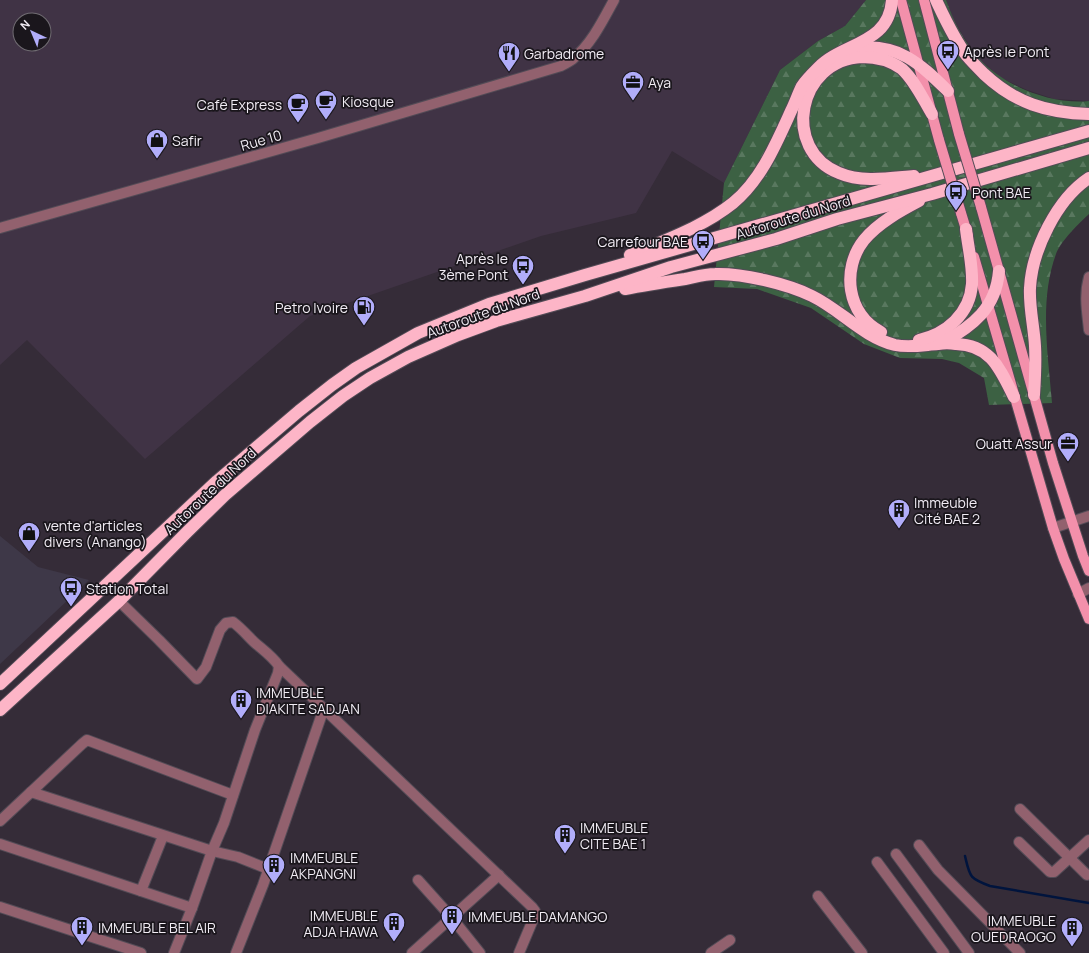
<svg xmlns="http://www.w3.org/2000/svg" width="1089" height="953" font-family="Manrope,sans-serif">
<defs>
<pattern id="forest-firs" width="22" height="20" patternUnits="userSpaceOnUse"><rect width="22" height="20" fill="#3c6143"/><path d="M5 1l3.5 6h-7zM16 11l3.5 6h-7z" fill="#59785f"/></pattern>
</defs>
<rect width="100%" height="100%" fill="#352c38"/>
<polygon fill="#3e3848" points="0,536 38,567 89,580 0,664"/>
<g fill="#403345" fill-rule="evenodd">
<path d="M0 0H866L845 26 818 41 780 70 724 183 672 151 636 213 541 236 310 316 145 459 27 340 0 365ZM20 20H44V44H20Z"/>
<polygon points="946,0 1089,0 1089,101 1054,99 1027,90 1001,78 979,59 963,36 950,13"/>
</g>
<path fill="url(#forest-firs)" d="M866 0H946C953 20 964 42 979 58 1003 86 1052 105 1089 101V214C1080 222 1060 242 1056 254 1039 300 1048 354 1052 403L989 405 984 378 959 363 942 359 900 358 864 344 811 308 757 289 714 287 724 183 780 70 818 41 845 26Z"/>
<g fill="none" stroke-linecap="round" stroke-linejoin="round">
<path stroke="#00143d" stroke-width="2.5" d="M965 856C970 877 969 878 990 886L1089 903"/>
<g stroke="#534b56" stroke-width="12">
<g id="minor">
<path d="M0 228 318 138 561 66C565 64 571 61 574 58 592 43 603 20 614 0"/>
<path d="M1089 277C1084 295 1087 311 1089 330"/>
<polyline points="1053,528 1089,516"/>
<polyline points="1078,594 1089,588"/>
<path d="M119 601 159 640 197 679 206 667 220 630 226 623 233 622C241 628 247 635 254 642 263 650 272 656 279 666L532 907 535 911V915L519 953"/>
<polyline points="233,795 87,740 82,744 31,792 212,851 238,857 268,869"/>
<polyline points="1020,809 1087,875"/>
<polyline points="0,821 31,792"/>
<polyline points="1019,842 1050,872 1054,872 1089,840"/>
<polyline points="0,844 192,908 212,851 224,823 255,730 278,673 279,666"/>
<polyline points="919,845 938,870 1020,953"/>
<polyline points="896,854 969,953"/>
<polyline points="877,862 944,953"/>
<polyline points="418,880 452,918 480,953"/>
<polyline points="141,891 163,836"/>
<polyline points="818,896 862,953"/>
<polyline points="0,907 141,953"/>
<polyline points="174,953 192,908"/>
<polyline points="236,953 263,885 324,708"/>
<polyline points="412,953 499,875"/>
<polyline points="711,953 730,940"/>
</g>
</g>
<g stroke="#534b56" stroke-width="12">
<g id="major">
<polyline points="901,0 939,140"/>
<polyline points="924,0 959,134"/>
<polyline points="981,207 1053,463 1083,556 1089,571"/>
<polyline points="961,213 968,236"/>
<polyline points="974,257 1053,528 1064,559 1089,619"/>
</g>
</g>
<g stroke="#534b56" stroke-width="14">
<g id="highway">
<path d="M936 0C945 19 954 39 967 56 972 62 978 68 984 74 1015 103 1047 113 1089 114"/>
<path d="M857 48C899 43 920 64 948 91"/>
<path d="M914 176C890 178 862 183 839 173 781 150 797 60 862 57 877 57 890 60 902 69 915 81 923 99 932 114"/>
<path d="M630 255C665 240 703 227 733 203 761 180 776 144 791 111 795 103 798 94 802 86 806 80 813 73 818 68 843 42 889 45 892 0"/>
<path d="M625 289C645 285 665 282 685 279 695 277 705 274 715 274 742 273 788 284 812 296 841 310 863 337 895 345 909 348 924 345 938 344 944 343 950 343 956 344 991 345 1000 369 1014 397"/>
<path d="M881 332C847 315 841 269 864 240 878 223 900 211 919 201"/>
<path d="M919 340C946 334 970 314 972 284 973 266 968 247 966 229"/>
<path d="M942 343C973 326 996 308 999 271"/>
<path d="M1034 395C1035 379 1036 363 1035 346 1034 327 1029 307 1030 288 1032 250 1057 199 1089 178"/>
<polyline points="0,684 217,481 299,411 332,385 356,368 418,333 489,304 585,275 1089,131"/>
<polyline points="0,710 119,601 187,532 225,495 310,422 343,396 370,378 408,357 458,335 496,321 585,296 671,267 776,239 837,219 932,194 1089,148"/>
</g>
</g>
<use href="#minor" stroke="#92616e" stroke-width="10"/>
<use href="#major" stroke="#f390ab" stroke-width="10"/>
<use href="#highway" stroke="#fdb5c7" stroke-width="12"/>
<g stroke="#534b56" stroke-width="12" stroke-linecap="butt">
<g id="major-bridge">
<polyline points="959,134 981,207"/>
<polyline points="939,140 961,213"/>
</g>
</g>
<use href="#major-bridge" stroke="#f390ab" stroke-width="10"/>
</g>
<defs>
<g id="bus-pin" transform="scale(1.15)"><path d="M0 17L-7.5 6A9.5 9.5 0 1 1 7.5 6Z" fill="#b1adfa" stroke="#1a161c"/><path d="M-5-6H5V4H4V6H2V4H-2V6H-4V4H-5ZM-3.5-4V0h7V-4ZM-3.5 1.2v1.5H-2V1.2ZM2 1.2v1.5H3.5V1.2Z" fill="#111"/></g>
<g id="restaurant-pin" transform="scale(1.15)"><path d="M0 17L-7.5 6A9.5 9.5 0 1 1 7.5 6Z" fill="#b1adfa" stroke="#1a161c"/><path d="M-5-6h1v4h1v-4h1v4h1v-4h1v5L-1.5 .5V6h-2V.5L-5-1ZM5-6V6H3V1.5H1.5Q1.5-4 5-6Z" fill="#111"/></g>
<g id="office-pin" transform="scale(1.15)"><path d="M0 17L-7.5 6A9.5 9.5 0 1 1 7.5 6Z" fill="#b1adfa" stroke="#1a161c"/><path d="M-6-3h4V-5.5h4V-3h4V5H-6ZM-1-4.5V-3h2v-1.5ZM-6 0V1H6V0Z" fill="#111"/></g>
<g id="cafe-pin" transform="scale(1.15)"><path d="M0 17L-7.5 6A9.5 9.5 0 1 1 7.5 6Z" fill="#b1adfa" stroke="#1a161c"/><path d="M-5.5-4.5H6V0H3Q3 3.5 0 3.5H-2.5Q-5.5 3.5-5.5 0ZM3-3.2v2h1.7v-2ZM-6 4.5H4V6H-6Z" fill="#111"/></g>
<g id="shop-pin" transform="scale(1.15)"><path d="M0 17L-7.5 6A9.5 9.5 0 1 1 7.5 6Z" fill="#b1adfa" stroke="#1a161c"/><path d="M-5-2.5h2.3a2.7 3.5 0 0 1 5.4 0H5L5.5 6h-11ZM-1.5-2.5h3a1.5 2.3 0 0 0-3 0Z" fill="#111"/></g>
<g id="fuel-pin" transform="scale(1.15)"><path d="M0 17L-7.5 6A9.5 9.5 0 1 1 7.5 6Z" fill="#b1adfa" stroke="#1a161c"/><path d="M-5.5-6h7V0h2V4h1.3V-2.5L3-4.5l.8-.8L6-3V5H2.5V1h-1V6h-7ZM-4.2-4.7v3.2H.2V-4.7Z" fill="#111"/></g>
<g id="building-pin" transform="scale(1.15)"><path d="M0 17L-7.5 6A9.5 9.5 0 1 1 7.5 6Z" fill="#b1adfa" stroke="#1a161c"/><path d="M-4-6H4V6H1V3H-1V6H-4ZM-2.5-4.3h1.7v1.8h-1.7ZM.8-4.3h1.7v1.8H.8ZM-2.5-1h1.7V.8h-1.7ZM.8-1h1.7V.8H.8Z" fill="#111"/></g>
</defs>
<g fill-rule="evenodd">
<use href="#bus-pin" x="948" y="51"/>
<use href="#restaurant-pin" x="509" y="53"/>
<use href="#office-pin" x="633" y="82"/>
<use href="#cafe-pin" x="326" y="101"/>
<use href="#cafe-pin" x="298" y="104"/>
<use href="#shop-pin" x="157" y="140"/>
<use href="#bus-pin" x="956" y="192"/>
<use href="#bus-pin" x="703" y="241"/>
<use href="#bus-pin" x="523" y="266"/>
<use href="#fuel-pin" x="364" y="307"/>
<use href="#office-pin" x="1068" y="443"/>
<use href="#building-pin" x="899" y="510"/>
<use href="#shop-pin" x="29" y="533"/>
<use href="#bus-pin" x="71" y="588"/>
<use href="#building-pin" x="241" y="700"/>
<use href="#building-pin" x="565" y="835"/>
<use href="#building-pin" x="274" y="865"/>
<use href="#building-pin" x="452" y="916"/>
<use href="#building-pin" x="394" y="923"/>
<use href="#building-pin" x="82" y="927"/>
<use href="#building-pin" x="1072" y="928"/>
</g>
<g text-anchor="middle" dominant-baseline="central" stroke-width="3.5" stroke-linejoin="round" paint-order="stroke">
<g font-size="14" fill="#f1ecf4" stroke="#1a161c" text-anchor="start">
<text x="964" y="51">Après le Pont</text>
<text x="524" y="53">Garbadrome</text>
<text x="648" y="82">Aya</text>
<text x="342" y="101">Kiosque</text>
<text x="282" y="104" text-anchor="end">Café Express</text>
<text x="172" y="140">Safir</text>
<text x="972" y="192">Pont BAE</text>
<text x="688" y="241" text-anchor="end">Carrefour BAE</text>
<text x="508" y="258" text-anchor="end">Après le<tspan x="508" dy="16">3ème Pont</tspan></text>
<text x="348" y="307" text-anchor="end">Petro Ivoire</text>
<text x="1052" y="443" text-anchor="end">Ouatt Assur</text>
<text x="914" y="502">Immeuble<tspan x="914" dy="16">Cité BAE 2</tspan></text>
<text x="44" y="525">vente d'articles<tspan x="44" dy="16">divers (Anango)</tspan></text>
<text x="86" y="588">Station Total</text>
<text x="256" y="692">IMMEUBLE<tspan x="256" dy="16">DIAKITE SADJAN</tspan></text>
<text x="580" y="827">IMMEUBLE<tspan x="580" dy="16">CITE BAE 1</tspan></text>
<text x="290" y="857">IMMEUBLE<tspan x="290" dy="16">AKPANGNI</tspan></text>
<text x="378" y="915" text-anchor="end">IMMEUBLE<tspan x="378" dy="16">ADJA HAWA</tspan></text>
<text x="468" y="916">IMMEUBLE DAMANGO</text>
<text x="1056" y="920" text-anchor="end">IMMEUBLE<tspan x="1056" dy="16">OUEDRAOGO</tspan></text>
<text x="98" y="927">IMMEUBLE BEL AIR</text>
</g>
<g font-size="14" fill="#f1ecf4" stroke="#1a161c">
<text transform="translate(261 140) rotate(-16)">Rue 10</text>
<text transform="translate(793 217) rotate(-17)">Autoroute du Nord</text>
<text transform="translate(483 313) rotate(-20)">Autoroute du Nord</text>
<text transform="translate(210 491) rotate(-43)">Autoroute du Nord</text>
</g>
</g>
<g transform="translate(32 32) rotate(316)"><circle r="19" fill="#1a161c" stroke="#706c72"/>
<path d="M0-3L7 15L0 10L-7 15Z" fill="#b1adfa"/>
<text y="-6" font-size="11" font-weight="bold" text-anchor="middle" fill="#f1ecf4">N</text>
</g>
</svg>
